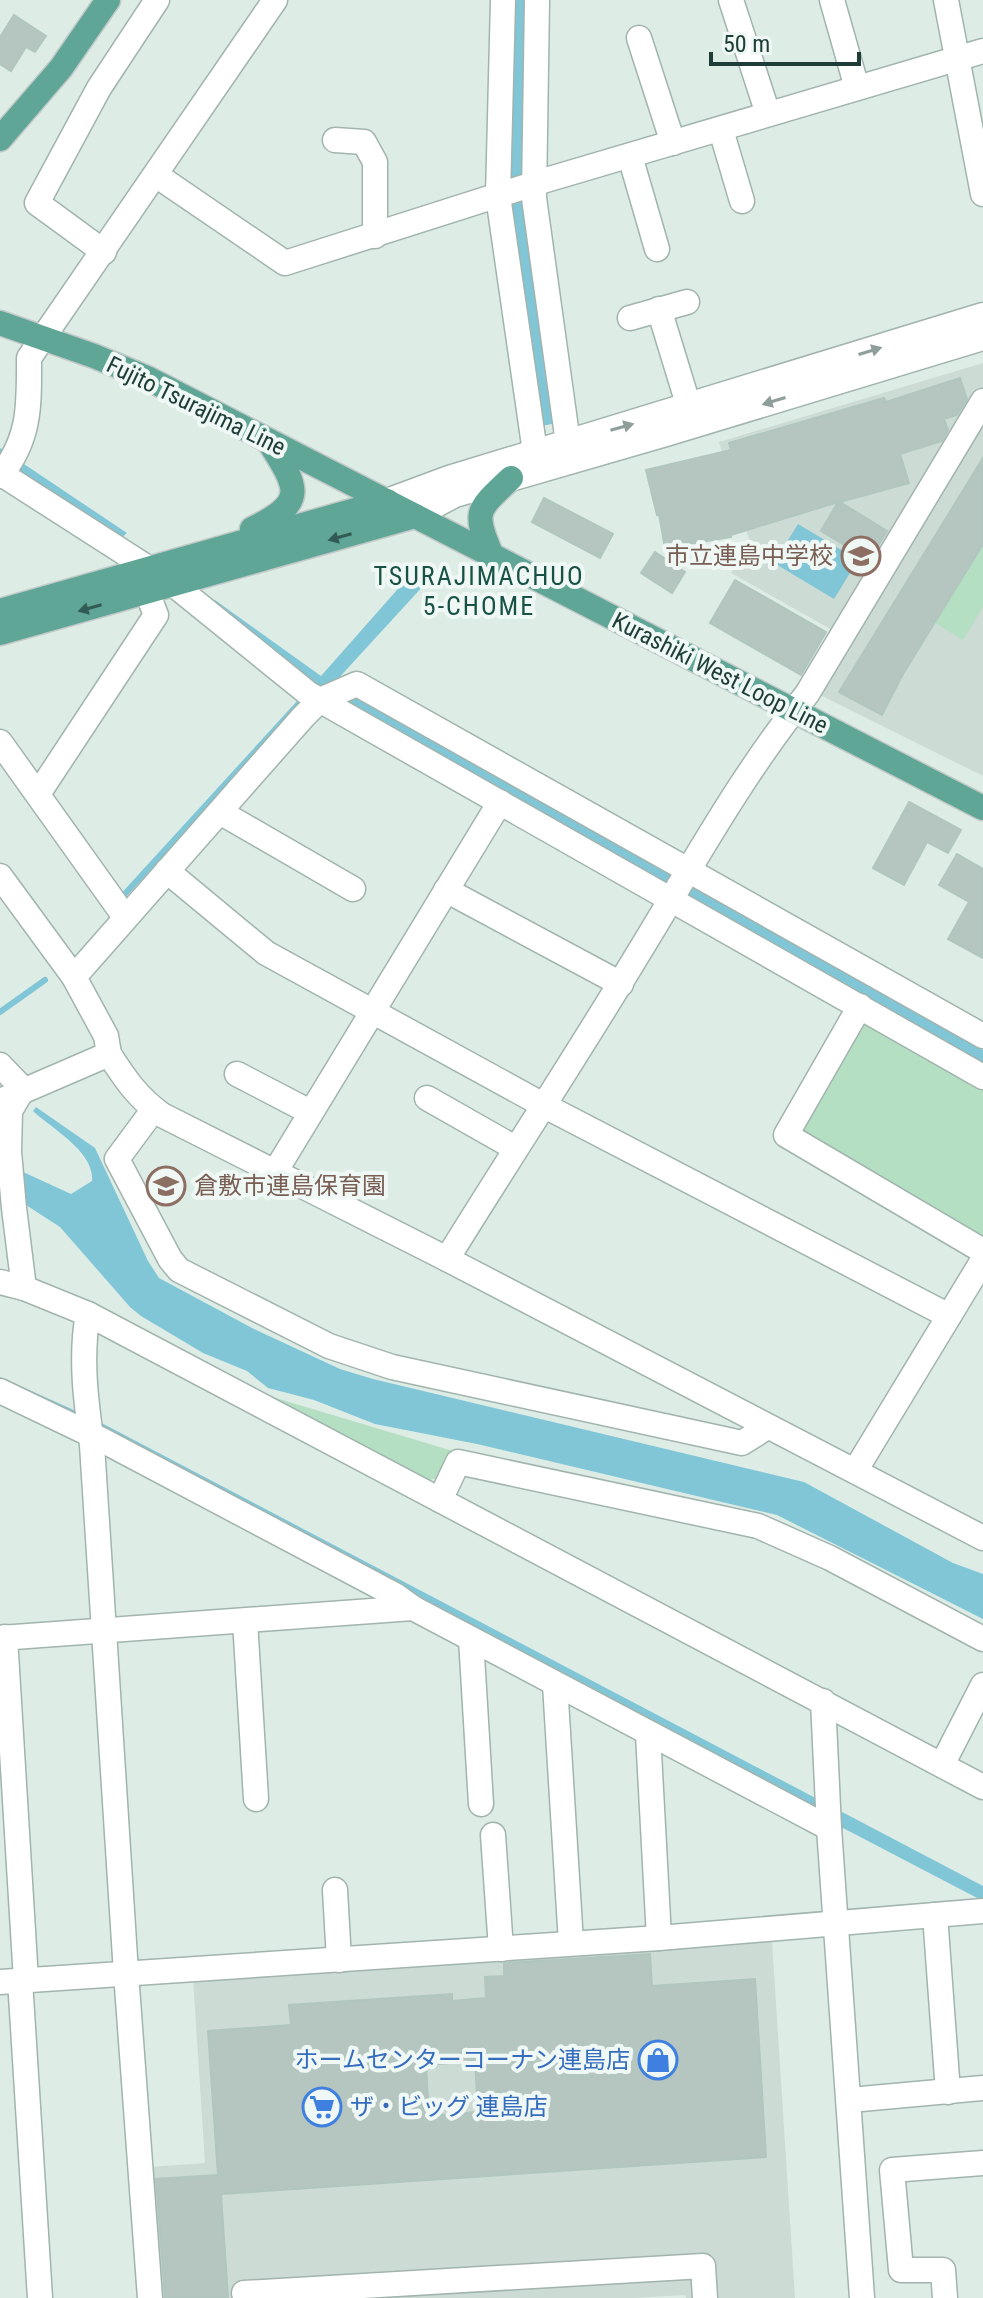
<svg xmlns="http://www.w3.org/2000/svg" width="983" height="2298" font-family="'Roboto Condensed','Noto Sans JP',sans-serif">
<rect width="100%" height="100%" fill="#deece6"/>
<g fill="#cddbd5">
<polygon points="983,363 983,776 816,693 848,639 731,573 749,539 719,442"/>
<polygon points="772,1941 795,2298 686,2298 685,2295 633,2298 157,2298 149,2167 205,2163 193,1979"/>
</g>
<g fill="#b5dfc2">
<polygon points="983,542 983,607 963,640 935,623"/>
<polygon points="862,1022 983,1081 983,1237 979,1239 796,1136"/>
<polygon points="259,1393 453,1451 440,1478 428,1480"/>
</g>
<g fill="#80c6d7">
<polygon points="513,0 529,0 556,423 542,426 508,203"/>
<polygon points="0,448 127,533 118,541 0,461"/>
<polygon points="798,524 858,560 834,599 774,563"/>
<polygon points="419,565 435,573 336,681 983,1050 983,1068 318,690 212,606 215,600 321,676"/>
<path d="M36 1107 95 1148 148 1261 159 1278 252 1328 340 1369 373 1379 804 1482 953 1563 983 1574V1619L777 1515 477 1444 375 1424 314 1400 268 1388 247 1371 203 1353 141 1316 130 1307 60 1227 26 1205 0 1200V1169L21 1171 71 1194 92 1181C95 1152 51 1128 33 1111Z"/>
<polygon points="0,1377 94,1419 983,1886 983,1901 0,1388"/>
</g>
<g fill="none" stroke-linecap="round" stroke-linejoin="round">
<g stroke="#80c6d7" stroke-width="6">
<polyline points="122,897 302,700"/>
<polyline points="0,1012 45,980"/>
</g>
</g>
<g fill="#b4c6bf" stroke="#b0c6be" stroke-width="2" fill-rule="evenodd">
<polygon points="14,15 46,36 35,52 26,47 11,71 0,64 0,37"/>
<polygon points="960,378 967,399 957,415 944,419 948,430 942,441 900,454 909,483 840,502 887,531 869,560 821,531 838,502 731,535 731,537 665,548 659,514 657,515 646,470 731,450 729,443 884,398 886,402"/>
<polygon points="983,458 983,544 903,674 882,715 839,692"/>
<polygon points="544,498 613,534 600,558 532,522"/>
<polygon points="655,552 685,572 672,593 641,573"/>
<polygon points="735,580 826,632 801,675 710,623"/>
<polygon points="909,802 961,830 948,853 927,842 904,885 873,868"/>
<polygon points="957,854 983,869 983,958 948,939 969,902 939,885"/>
<path d="M650 1954 652 1986 755 1979 766 2157 221 2194 228 2298H165L156 2179 218 2175 208 2031 291 2025 289 2005 452 1994V2001L486 1998 485 1977 504 1976V1963ZM475 2061 478 2112 429 2116 426 2065Z"/>
</g>
<g fill="none" stroke-linecap="round" stroke-linejoin="round">
<g stroke="#a1b4ae" stroke-width="27">
<g id="minor">
<polyline points="503,0 498,196 535,452"/>
<polyline points="537,0 534,198 568,443"/>
<polyline points="731,0 768,114"/>
<polyline points="832,0 857,88"/>
<polyline points="946,0 983,194"/>
<polyline points="639,38 673,143"/>
<polyline points="721,130 742,201"/>
<polyline points="335,140 364,142 375,162 375,236"/>
<polyline points="630,156 657,249"/>
<polyline points="156,175 285,263 546,180 983,51"/>
<polyline points="104,252 37,203 99,88 157,0"/>
<polyline points="659,309 689,407"/>
<polyline points="630,318 687,302"/>
<polyline points="0,473 173,584 309,694 983,1077"/>
<path d="M0 476C31 438 29 404 29 358L275 0"/>
<polyline points="387,501 449,478 983,315"/>
<polyline points="415,516 455,495 666,434 983,338"/>
<polyline points="0,742 125,917"/>
<polyline points="38,794 156,615 147,592"/>
<polyline points="220,812 353,889"/>
<polyline points="167,871 266,953 545,1106 949,1316"/>
<polyline points="0,876 74,977"/>
<polyline points="446,890 621,984"/>
<polyline points="860,1006 786,1135 983,1251"/>
<polyline points="109,1054 106,1036 74,977 303,717 320,700 357,684 983,1036"/>
<polyline points="0,1065 23,1089 10,1111 9,1152 14,1208 24,1288"/>
<polyline points="237,1074 310,1112"/>
<polyline points="427,1098 515,1148"/>
<path d="M0 1101 109 1054C125 1079 138 1098 162 1115L447 1259 983 1538"/>
<polyline points="154,1109 117,1159 170,1259 179,1270 329,1346 392,1367 742,1443 767,1427"/>
<polyline points="275,1172 500,802"/>
<path d="M447 1259C510 1157 576 1057 638 954 692 866 742 774 807 694L983 401"/>
<polyline points="0,1282 24,1288 88,1314 983,1787"/>
<path d="M88 1314C80 1357 86 1402 92 1445L126 1973 150 2298"/>
<polyline points="0,1391 102,1440 395,1595 413,1608"/>
<polyline points="855,1471 983,1260"/>
<polyline points="440,1500 458,1462 758,1526 830,1558 983,1639"/>
<polyline points="245,1621 256,1799"/>
<polyline points="5,1637 26,1980"/>
<polyline points="0,1638 413,1608 829,1828"/>
<polyline points="471,1639 481,1804"/>
<polyline points="555,1684 571,1943"/>
<polyline points="823,1701 829,1828 862,2298"/>
<polyline points="648,1734 659,1938"/>
<polyline points="942,1765 983,1685"/>
<polyline points="493,1835 501,1949"/>
<polyline points="335,1890 339,1960"/>
<polyline points="935,1915 948,2092"/>
<polyline points="20,1980 40,2298"/>
<polyline points="0,1982 659,1938 983,1911"/>
<polyline points="850,2100 983,2088"/>
<polyline points="244,2293 703,2266 705,2298"/>
<polyline points="945,2298 943,2270 901,2270 892,2170 983,2163"/>
</g>
</g>
<g stroke="#c0c9c7" stroke-width="27">
<g id="major">
<polyline points="0,139 61,68 108,0"/>
<polyline points="0,323 94,356 147,378 983,808"/>
<path d="M252 529C308 502 298 488 269 442"/>
<path d="M492 556C473 511 476 511 511 478"/>
<polyline points="0,611 387,501"/>
<polyline points="0,633 415,516"/>
</g>
</g>
<use href="#minor" stroke="#fff" stroke-width="24"/>
<use href="#major" stroke="#5fa696" stroke-width="24"/>
</g>
<defs><path id="oneway-solid" d="M-6-.8H1V-3.2L6.5 0L1 3.2V.8H-6Z" transform="scale(2)"/></defs>
<g fill="#8e9e9a">
<use href="#oneway-solid" transform="translate(870 351) rotate(-17)"/>
<use href="#oneway-solid" transform="translate(774 401) rotate(163)"/>
<use href="#oneway-solid" transform="translate(622 427) rotate(-16)"/>
</g>
<g fill="#325c53">
<use href="#oneway-solid" transform="translate(340 537) rotate(164)"/>
<use href="#oneway-solid" transform="translate(90 608) rotate(164)"/>
</g>
<defs>
<g id="school-ring" transform="scale(2)"><circle r="9.5" fill="#eff8f4" stroke="#8d6e63" stroke-width="1.5"/><path d="M0-5L7-2L0 1L-7-2ZM-4 1L0 2.5L4 1V4Q0 6-4 4Z" fill="#8d6e63"/></g>
<g id="shop-ring" transform="scale(2)"><circle r="9.5" fill="#eff8f4" stroke="#3f7fe0" stroke-width="1.5"/><path d="M-5-2.5h2.3a2.7 3.5 0 0 1 5.4 0H5L5.5 6h-11ZM-1.5-2.5h3a1.5 2.3 0 0 0-3 0Z" fill="#3f7fe0"/></g>
<g id="supermarket-ring" transform="scale(2)"><circle r="9.5" fill="#eff8f4" stroke="#3f7fe0" stroke-width="1.5"/><path d="M-6-5.5h2.5l.6 2H6L4.5 2H-2.5L-4.4-4H-6ZM-1.5 3.2a1.3 1.3 0 1 0 .1 0ZM3 3.2a1.3 1.3 0 1 0 .1 0Z" fill="#3f7fe0"/></g>
</defs>
<g fill-rule="evenodd">
<use href="#school-ring" x="861" y="556"/>
<use href="#school-ring" x="166" y="1186"/>
<use href="#shop-ring" x="658" y="2060"/>
<use href="#supermarket-ring" x="322" y="2107"/>
</g>
<g text-anchor="middle" dominant-baseline="central" stroke-width="8" stroke-linejoin="round" paint-order="stroke">
<g font-size="24" fill="#1e3d36" stroke="#eff8f4">
<text transform="translate(196 406) rotate(26)">Fujito Tsurajima Line</text>
<text transform="translate(720 673) rotate(27)">Kurashiki West Loop Line</text>
</g>
<g font-size="24" fill="#785e54" stroke="#eff8f4" text-anchor="end">
<text x="833" y="556">市立連島中学校</text>
<text x="194" y="1186" text-anchor="start">倉敷市連島保育園</text>
</g>
<g font-size="24" fill="#366cbe" stroke="#eff8f4" text-anchor="end">
<text x="630" y="2060">ホームセンターコーナン連島店</text>
<text x="350" y="2107" text-anchor="start">ザ・ビッグ 連島店</text>
</g>
<g font-size="26" letter-spacing="2" fill="#185145" stroke="#eff8f4">
<text x="479" y="576">TSURAJIMACHUO<tspan x="479" dy="30">5-CHOME</tspan></text>
</g>
</g>
<path d="M711 52v12h148v-12" fill="none" stroke="#1e3d36" stroke-width="4"/>
<text x="723" y="52" font-size="24" fill="#1e3d36" stroke="#eff8f4" stroke-width="6" paint-order="stroke">50 m</text>
</svg>
